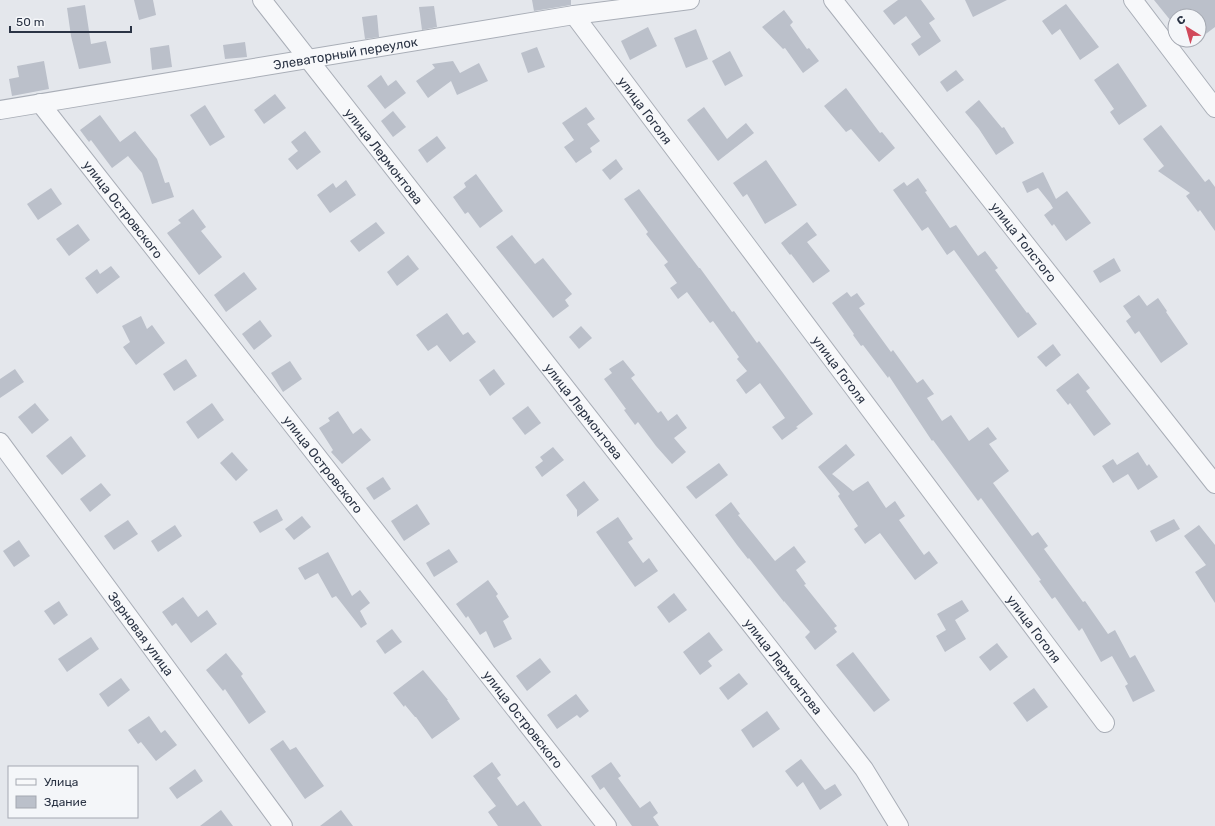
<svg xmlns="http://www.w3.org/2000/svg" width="1215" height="826" font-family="Rubik,sans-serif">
<rect width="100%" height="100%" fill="#e4e7ec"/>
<g fill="#bbc0ca">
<polygon points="134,0 153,0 156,15 139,20"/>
<polygon points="532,0 571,0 571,5 534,11"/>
<polygon points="898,0 921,0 935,19 929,23 941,41 919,56 911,44 921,37 906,16 894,25 883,11"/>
<polygon points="965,0 1007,0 973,17"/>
<polygon points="1154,0 1215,0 1215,27 1199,39 1199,16 1175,16 1175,26"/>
<polygon points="1066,4 1099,47 1080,60 1060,29 1052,35 1042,21"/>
<polygon points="85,5 91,44 106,41 111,63 79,69 71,36 67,8"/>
<polygon points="434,6 437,27 422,30 419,7"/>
<polygon points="784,10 793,22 790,25 807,49 809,48 819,61 803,73 785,48 783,49 762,27"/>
<polygon points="377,15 379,37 365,39 362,17"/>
<polygon points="648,27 657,46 630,60 621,41"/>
<polygon points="696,29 708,59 686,68 674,38"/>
<polygon points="245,42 247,57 225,59 223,45"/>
<polygon points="169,45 172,67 152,70 150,48"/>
<polygon points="537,47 545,67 528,73 521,53"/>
<polygon points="730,51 743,76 725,86 712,61"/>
<polygon points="44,61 49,89 12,96 9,79 19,77 17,66"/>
<polygon points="453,61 460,73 479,63 488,81 457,95 451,81 428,98 416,81 435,68 432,64"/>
<polygon points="1118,63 1147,106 1119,125 1110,112 1114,109 1094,80"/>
<polygon points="956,70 964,80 947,92 940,82"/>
<polygon points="381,75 388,86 396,80 406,93 385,109 367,86"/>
<polygon points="846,88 880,133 882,132 895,148 879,162 851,129 846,132 824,106"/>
<polygon points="275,94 286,108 264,124 254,110"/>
<polygon points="979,100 1002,128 1004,127 1014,143 996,155 979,129 965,112"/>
<polygon points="205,105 225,137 210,146 190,115"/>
<polygon points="586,107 595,119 587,124 600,141 590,148 592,152 576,163 564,147 574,140 562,123"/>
<polygon points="704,107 727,139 746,123 754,133 718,161 687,120"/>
<polygon points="393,111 406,127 393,137 381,121"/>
<polygon points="100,115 120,142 135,131 157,159 165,183 169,182 174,197 152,204 142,173 128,156 112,168 91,140 89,142 80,130"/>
<polygon points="1161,125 1205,182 1209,179 1215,187 1215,231 1200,210 1198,212 1186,196 1190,193 1158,171 1164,166 1143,139"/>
<polygon points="305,131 321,152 297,170 288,159 298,151 291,142"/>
<polygon points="437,136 446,148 427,163 418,150"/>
<polygon points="616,159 623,169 610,180 602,170"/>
<polygon points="766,160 797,205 765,224 747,194 743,197 733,183"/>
<polygon points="1043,172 1056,199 1067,191 1091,223 1066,241 1054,224 1052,226 1044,215 1053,208 1050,203 1038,188 1027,193 1022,182"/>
<polygon points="476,174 503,211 480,228 468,212 465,214 453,197 466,187 464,183"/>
<polygon points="918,178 927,191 925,192 950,228 956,225 978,256 985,251 998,268 995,270 1027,313 1028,312 1037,324 1018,338 954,250 947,255 928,227 922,231 893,190 904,182 907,186"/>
<polygon points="346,180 356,195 330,213 317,195 333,183 336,188"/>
<polygon points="51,188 62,204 38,220 27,204"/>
<polygon points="639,189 699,268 700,268 732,312 734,311 757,343 759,341 783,373 813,414 796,427 798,428 782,440 772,427 785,418 760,383 746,394 736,380 747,371 737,359 739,357 713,321 710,323 687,292 678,299 670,288 677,283 664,265 668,262 646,234 648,232 624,199"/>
<polygon points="193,209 206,227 201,231 222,257 199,275 167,233 181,223 178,220"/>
<polygon points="376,222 385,233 359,252 350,241"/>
<polygon points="807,222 817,235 807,242 830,271 813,283 791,254 790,255 781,243"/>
<polygon points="78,224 90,240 69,256 56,239"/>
<polygon points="512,235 535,264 543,258 572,294 565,300 569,306 553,318 496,247"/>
<polygon points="408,255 419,269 397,286 387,272"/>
<polygon points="1114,258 1121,271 1100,283 1093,271"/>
<polygon points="111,266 120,277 97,294 85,278 97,269 100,274"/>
<polygon points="244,272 257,289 226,312 214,295"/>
<polygon points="847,292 851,297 857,293 865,304 859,308 891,352 893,350 917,383 923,379 934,394 927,398 942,421 951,415 969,441 988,427 997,439 989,444 1009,471 993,483 1032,536 1038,532 1048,546 1044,549 1083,602 1085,601 1108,634 1115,630 1130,658 1135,655 1155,691 1133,702 1125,686 1128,684 1112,656 1101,662 1082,628 1079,631 1055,597 1052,599 1039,581 1041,580 981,498 978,501 933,440 932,441 889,376 888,378 863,345 861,346 853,335 854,334 832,303"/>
<polygon points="1139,295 1147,306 1158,298 1167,311 1166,312 1188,344 1161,363 1139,331 1135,334 1126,321 1131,317 1123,306"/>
<polygon points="447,313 463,335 468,332 476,342 450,362 437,345 428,351 416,335"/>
<polygon points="141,316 147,329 152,325 165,343 136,365 123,347 130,342 122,326"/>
<polygon points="260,320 272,336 254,350 242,334"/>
<polygon points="581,326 592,338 579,349 569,337"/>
<polygon points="1053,344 1061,355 1046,367 1037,357"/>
<polygon points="186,359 197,376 174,391 163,374"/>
<polygon points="623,360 635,375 631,378 658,413 661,411 668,421 677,414 687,428 674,438 686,452 672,464 656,446 638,422 635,425 624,410 626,409 604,379 612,373 609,369"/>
<polygon points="290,361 302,379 283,392 271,373"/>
<polygon points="15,369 24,382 0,398 0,379"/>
<polygon points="494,369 505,384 490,396 479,380"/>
<polygon points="1078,373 1090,388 1086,391 1111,424 1094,436 1070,403 1068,405 1056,390"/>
<polygon points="35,403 49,420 32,434 18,417"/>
<polygon points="212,403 224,420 198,439 186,422"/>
<polygon points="528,406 541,423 525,435 512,418"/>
<polygon points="338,411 353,434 361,428 371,440 342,464 331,452 333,450 319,428 330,421 328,418"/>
<polygon points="71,436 86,456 62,475 46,456"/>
<polygon points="846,444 855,455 832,474 853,491 868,481 886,508 895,501 905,516 899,520 924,555 929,551 938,563 915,580 880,533 865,544 854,529 858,526 838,496 840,494 818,467"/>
<polygon points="553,447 564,460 542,477 535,467 543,461 540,457"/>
<polygon points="232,452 248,470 236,481 220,463"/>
<polygon points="1138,452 1147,466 1149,464 1158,477 1138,490 1128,474 1113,483 1102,466 1113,459 1117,465"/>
<polygon points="719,463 728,475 696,499 686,487"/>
<polygon points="383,477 391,489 374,500 366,488"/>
<polygon points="584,481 599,500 577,517 577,510 566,495"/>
<polygon points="101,483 111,495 90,512 80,499"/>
<polygon points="731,502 740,514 738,515 775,561 794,546 806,562 796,570 806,584 804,585 837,626 834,628 837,632 815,650 805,637 810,632 784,601 784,602 749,558 748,559 737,545 715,515"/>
<polygon points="417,504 430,524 404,541 391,521"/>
<polygon points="277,509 283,520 260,533 253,522"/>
<polygon points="302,516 311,527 294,540 285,529"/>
<polygon points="618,517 633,539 628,542 643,563 649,558 658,571 635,587 596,532"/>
<polygon points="1174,519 1180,529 1156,542 1150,531"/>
<polygon points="128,520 138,534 114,550 104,536"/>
<polygon points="175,525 182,536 158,552 151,541"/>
<polygon points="1199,525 1215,545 1215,603 1195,572 1206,565 1184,536"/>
<polygon points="19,540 30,556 14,567 3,551"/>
<polygon points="449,549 458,562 434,577 426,563"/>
<polygon points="328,552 352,596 360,590 370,603 360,611 367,624 361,628 336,596 332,598 318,573 305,580 298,568"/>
<polygon points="488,580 498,594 496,596 509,617 503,621 512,639 494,648 486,631 480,635 468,616 466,618 456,604"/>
<polygon points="674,593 687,610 669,623 657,607"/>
<polygon points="183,597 198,617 207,610 217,624 191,643 176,623 172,626 162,612"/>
<polygon points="962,600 969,611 955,620 966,639 945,652 936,636 946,630 937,614"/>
<polygon points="59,601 68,615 54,625 44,611"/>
<polygon points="392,629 402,642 385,654 376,641"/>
<polygon points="709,632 723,650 708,661 712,666 700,675 683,652"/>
<polygon points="91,637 99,649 67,672 58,659"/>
<polygon points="997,643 1008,657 990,671 979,657"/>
<polygon points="853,652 890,700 874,712 836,665"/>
<polygon points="226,653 243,674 241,676 266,712 249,724 225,689 223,691 206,670"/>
<polygon points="540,658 551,672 527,691 516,676"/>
<polygon points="423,670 448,700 447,700 460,719 432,739 416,717 415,717 405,705 404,707 393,693"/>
<polygon points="739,673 748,684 728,700 719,688"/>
<polygon points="121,678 130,690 108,707 99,694"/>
<polygon points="1034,688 1048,707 1027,722 1013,703"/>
<polygon points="576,694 589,711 580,718 577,715 557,729 547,715"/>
<polygon points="767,711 780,729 753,748 741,730"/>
<polygon points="149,716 161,733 165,730 177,745 156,761 141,742 138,744 128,730"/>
<polygon points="283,740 290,750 296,747 324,786 305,799 270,749"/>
<polygon points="801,759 825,790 835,784 842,795 820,810 803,782 797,787 785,771"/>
<polygon points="492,762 501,775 497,778 517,806 524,801 542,826 498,826 488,812 496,806 473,776"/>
<polygon points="611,762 621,776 618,778 640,808 650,801 658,813 653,817 659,826 632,826 604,787 600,790 591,776"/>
<polygon points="195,769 203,781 177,799 169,788"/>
<polygon points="221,810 233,826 200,826"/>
<polygon points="341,810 353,826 320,826"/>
</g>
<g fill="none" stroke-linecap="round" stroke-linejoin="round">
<g stroke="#a9aeb7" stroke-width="20">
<g id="street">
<path id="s1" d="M262 0 864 769 899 826"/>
<path id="s2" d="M833 0 1215 484"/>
<polyline points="1133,0 1215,108"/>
<path id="s3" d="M574 15 1105 723"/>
<path id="s4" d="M40 103 607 826"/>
<path id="s5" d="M0 110 574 15 690 0"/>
<path id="s6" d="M0 442 283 826"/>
</g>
</g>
<use href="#street" stroke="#f7f8fa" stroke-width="18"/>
</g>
<g text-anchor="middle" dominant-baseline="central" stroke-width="4" stroke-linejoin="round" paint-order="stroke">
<g font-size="13" fill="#2b3445" stroke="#f4f6f9">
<text stroke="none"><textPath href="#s5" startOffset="350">Элеваторный переулок</textPath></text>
<text stroke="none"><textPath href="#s3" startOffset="119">улица Гоголя</textPath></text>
<text stroke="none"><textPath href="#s1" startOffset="198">улица Лермонтова</textPath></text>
<text stroke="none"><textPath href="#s4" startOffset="135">улица Островского</textPath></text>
<text stroke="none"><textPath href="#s2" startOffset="308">улица Толстого</textPath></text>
<text stroke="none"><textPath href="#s3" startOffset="443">улица Гоголя</textPath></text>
<text stroke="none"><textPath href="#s1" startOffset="522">улица Лермонтова</textPath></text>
<text stroke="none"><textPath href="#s4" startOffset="459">улица Островского</textPath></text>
<text stroke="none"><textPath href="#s3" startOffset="767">улица Гоголя</textPath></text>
<text stroke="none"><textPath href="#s6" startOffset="238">Зерновая улица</textPath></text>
<text stroke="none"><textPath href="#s1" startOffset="846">улица Лермонтова</textPath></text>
<text stroke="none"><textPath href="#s4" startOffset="783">улица Островского</textPath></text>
</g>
</g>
<rect x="8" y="766" width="130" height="52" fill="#f4f6f9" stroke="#a4a8b1"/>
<rect x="16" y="779" width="20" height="6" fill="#f7f8fa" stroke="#a4a8b1"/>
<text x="44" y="786" font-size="12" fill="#2b3445">Улица</text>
<rect x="16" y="796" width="20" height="12" fill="#bbc0ca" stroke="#a4a8b1"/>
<text x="44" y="806" font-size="12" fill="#2b3445">Здание</text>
<g transform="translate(1187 28) rotate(323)"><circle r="19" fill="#f4f6f9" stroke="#a4a8b1"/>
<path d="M0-3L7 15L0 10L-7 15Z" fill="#d1495b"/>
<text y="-6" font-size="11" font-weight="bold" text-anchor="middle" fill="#2b3445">С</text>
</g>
<path d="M10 26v6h121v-6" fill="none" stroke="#2b3445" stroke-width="2"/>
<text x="16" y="26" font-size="12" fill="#2b3445" stroke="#f4f6f9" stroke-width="3" paint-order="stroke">50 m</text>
</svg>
